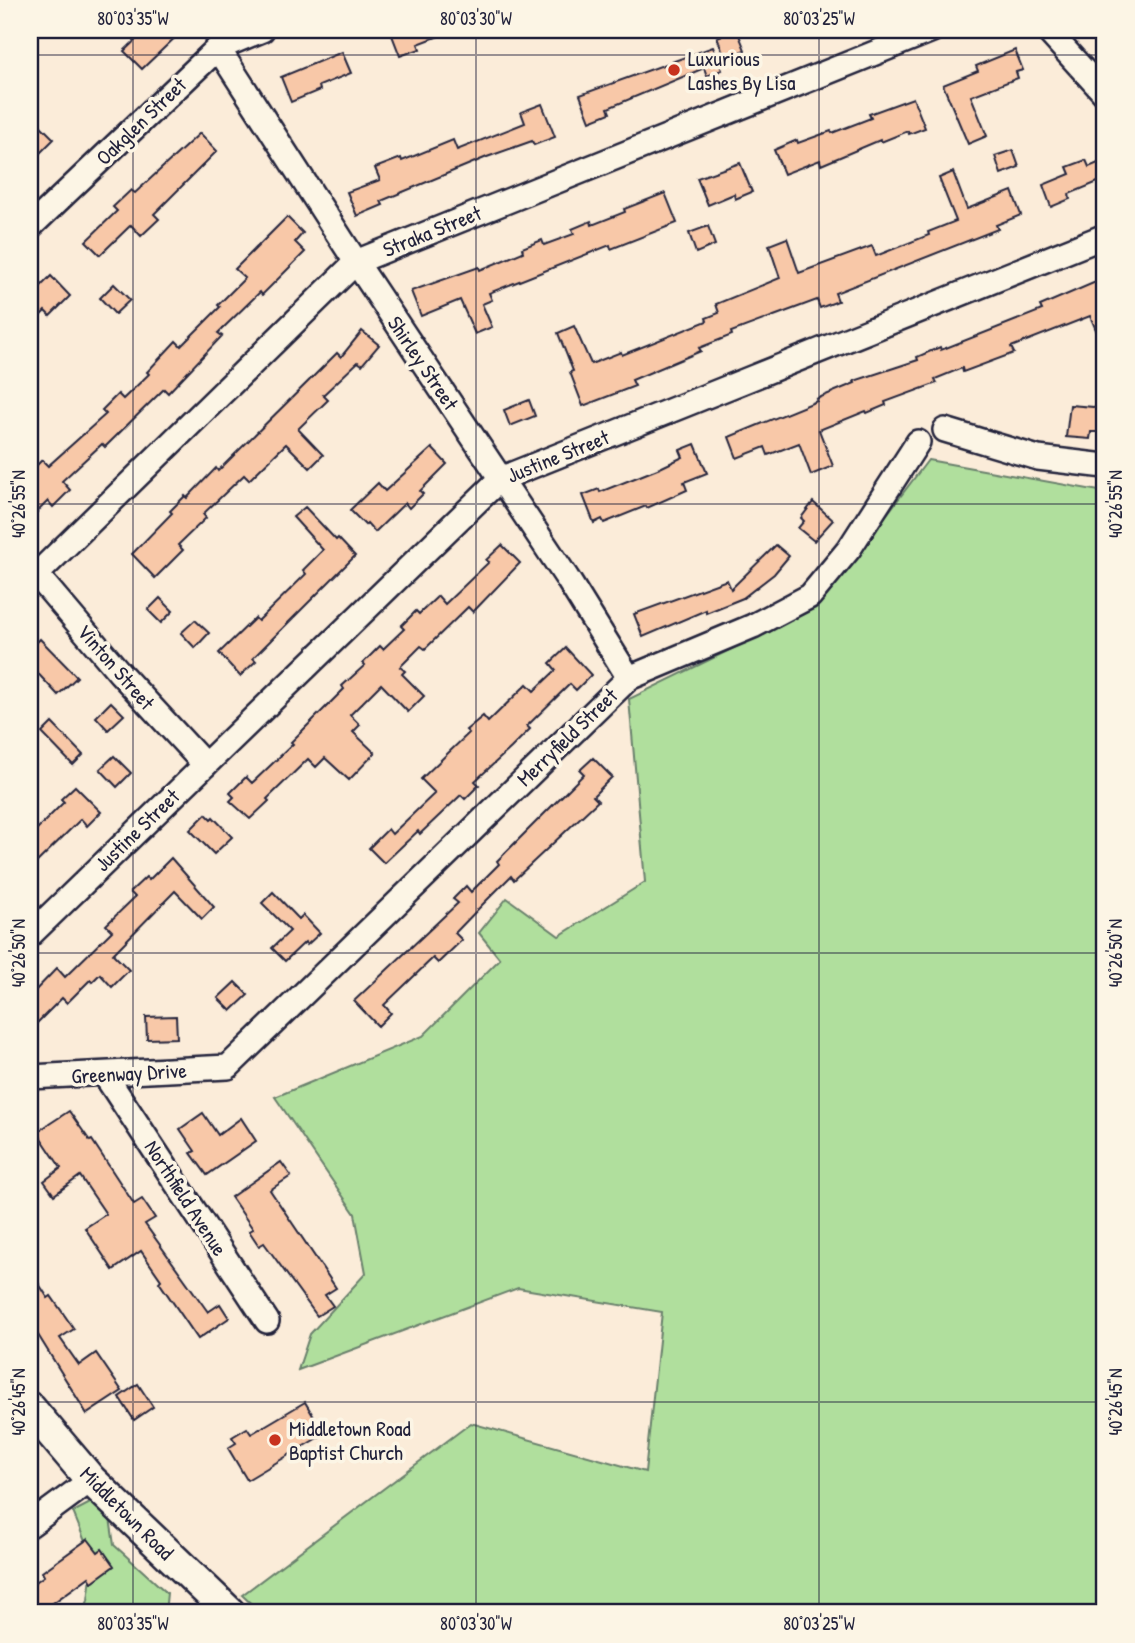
<svg xmlns="http://www.w3.org/2000/svg" width="1135" height="1643" font-family="'Patrick Hand',sans-serif">
<rect width="100%" height="100%" fill="#fbecd9"/>
<filter id="ink" filterUnits="userSpaceOnUse"><feTurbulence type="fractalNoise" baseFrequency=".0143" numOctaves="2"/><feDisplacementMap in="SourceGraphic" scale="14" xChannelSelector="R" yChannelSelector="G"/><feConvolveMatrix kernelMatrix="1 2 1 2 8 2 1 2 1" color-interpolation-filters="sRGB"/></filter>
<g filter="url(#ink)">
<g fill="#b0df9d" stroke="#69806c" stroke-width="2">
<polygon points="928,460 1105,492 1105,1613 415,1613 414,1611 412,1613 261,1613 242,1595 471,1423 645,1472 662,1312 518,1288 298,1370 310,1334 366,1273 355,1214 275,1097 423,1036 500,959 479,933 507,898 559,936 645,882 629,699 816,608"/>
<polygon points="94,1501 110,1518 114,1545 167,1593 165,1613 84,1613 88,1600 93,1561 73,1512"/>
</g>
<g fill="#f8c8a8" stroke="#22223b" stroke-width="2">
<polygon points="146,30 183,30 142,69 124,51"/>
<polygon points="390,30 452,30 452,31 418,44 420,49 400,56"/>
<polygon points="737,30 745,50 725,58 717,37"/>
<polygon points="713,47 722,70 707,76 704,68 608,108 610,113 590,121 580,95"/>
<polygon points="1015,50 1023,70 1016,72 1018,78 971,96 987,136 968,144 943,85 978,71 976,66"/>
<polygon points="342,52 351,73 319,86 320,90 291,102 281,77"/>
<polygon points="913,98 925,128 909,134 908,131 881,142 880,140 821,165 820,160 784,174 774,150 797,140 798,143 831,131 832,133 871,118 869,114"/>
<polygon points="542,104 555,137 534,145 532,141 487,157 381,201 383,205 357,216 347,192 380,180 375,168 401,158 402,161 453,140 457,150 525,123 521,112"/>
<polygon points="30,115 54,139 30,163"/>
<polygon points="200,133 217,151 154,214 159,219 141,236 131,225 100,255 86,241 117,211 113,207 131,190 135,193"/>
<polygon points="1013,150 1019,167 1001,174 995,156"/>
<polygon points="1086,160 1089,167 1105,160 1105,179 1069,194 1070,199 1051,207 1043,185 1070,174 1067,167"/>
<polygon points="740,163 752,192 735,199 734,194 708,205 697,178"/>
<polygon points="953,172 967,209 1012,191 1021,215 996,225 998,229 835,293 838,301 820,308 817,300 731,332 732,335 699,348 701,351 632,380 635,386 583,406 570,372 573,371 558,333 574,326 591,364 621,352 622,355 707,321 706,318 719,313 716,304 780,278 769,245 787,238 799,273 872,246 876,256 929,235 928,232 956,221 939,178"/>
<polygon points="665,193 677,223 611,249 610,245 489,293 492,300 482,304 492,327 475,334 460,300 421,316 411,291 479,267 480,270 523,252 522,248 542,240 544,245 574,234 572,229 591,221 592,225 625,212 624,209"/>
<polygon points="287,217 303,233 295,242 305,252 262,295 260,292 218,333 222,336 168,393 164,389 105,447 102,444 62,481 70,490 53,507 48,501 30,519 30,472 42,460 48,466 106,414 102,410 118,394 123,399 149,374 147,372 176,341 181,346 220,307 218,305 245,278 235,269"/>
<polygon points="708,226 715,245 696,253 689,233"/>
<polygon points="51,276 70,296 50,316 45,311 30,326 30,297"/>
<polygon points="1105,278 1105,350 1090,316 1011,347 1014,353 963,372 962,368 935,379 937,383 885,402 886,405 867,413 866,411 819,430 833,466 811,475 799,443 768,455 765,447 737,458 729,437 817,401 816,399 855,383 854,381 918,360 917,357 940,347 941,350 1042,310 1040,306"/>
<polygon points="114,284 130,300 115,314 100,298"/>
<polygon points="362,331 379,345 362,365 358,362 323,395 328,400 298,429 323,455 310,468 286,444 249,480 244,475 203,514 206,518 178,545 183,550 155,578 132,554 172,513 170,511 185,496 187,498 216,468 218,471 337,353 341,357"/>
<polygon points="529,400 535,416 510,426 504,410"/>
<polygon points="1070,405 1105,408 1105,432 1091,432 1090,439 1066,437"/>
<polygon points="695,444 707,473 684,482 687,490 647,508 646,506 604,523 602,519 594,523 583,495 599,489 600,492 660,468 683,457 680,450"/>
<polygon points="432,448 447,464 420,491 423,494 409,508 405,503 375,532 367,523 365,525 350,510 378,483 385,491"/>
<polygon points="813,502 833,520 814,541 798,528 804,521 801,518"/>
<polygon points="305,507 336,540 338,538 355,556 253,658 256,661 240,676 219,653 255,618 258,621 306,574 303,570 323,550 293,517"/>
<polygon points="502,545 520,563 473,612 468,607 425,649 421,646 400,667 405,671 402,674 424,696 408,712 381,684 350,715 360,725 353,732 375,753 349,780 325,758 316,767 308,759 267,799 269,801 250,819 230,801 234,797 230,793 246,777 252,783 293,744 291,742 344,689 342,686 365,665 363,663 380,646 383,649 404,629 401,626 416,611 419,614 438,596 445,604 489,562 486,560"/>
<polygon points="776,545 789,556 774,574 743,598 706,613 706,610 643,637 634,614 727,580 731,589"/>
<polygon points="160,598 173,611 161,623 148,610"/>
<polygon points="195,620 209,633 195,648 181,633"/>
<polygon points="40,639 77,677 58,695 30,665 30,649"/>
<polygon points="566,648 591,675 576,690 570,684 527,726 530,729 511,748 475,781 479,785 465,799 461,795 420,834 418,831 384,863 369,848 388,829 392,834 435,793 421,779 469,733 466,730 483,716 488,722 527,684 534,691 556,670 550,663"/>
<polygon points="111,702 124,715 108,730 96,717"/>
<polygon points="52,723 83,755 73,765 42,733"/>
<polygon points="114,756 131,773 117,787 100,769"/>
<polygon points="593,758 612,777 593,796 598,801 514,880 511,876 483,904 455,933 462,940 438,963 433,958 384,1005 391,1013 378,1026 354,1001 458,903 453,899 466,886 471,892 499,864 497,861 584,774 580,770"/>
<polygon points="75,786 101,812 87,826 81,819 30,869 30,836 64,802 61,799"/>
<polygon points="206,814 211,819 213,817 232,837 214,854 190,830"/>
<polygon points="171,858 214,907 202,919 175,891 113,954 129,970 112,987 100,974 92,982 90,980 67,1003 62,998 30,1030 30,996 57,968 65,977 112,931 106,925 135,897 130,892 146,877 149,880"/>
<polygon points="273,892 299,919 303,915 320,933 307,945 305,942 285,961 272,948 290,931 262,903"/>
<polygon points="235,982 248,995 231,1011 218,998"/>
<polygon points="176,1016 177,1038 147,1039 146,1017"/>
<polygon points="69,1111 90,1141 92,1140 134,1204 142,1199 155,1218 145,1224 208,1312 220,1304 229,1318 198,1339 159,1282 161,1280 141,1251 113,1270 85,1228 106,1214 80,1176 54,1195 44,1181 61,1168 37,1132"/>
<polygon points="203,1113 218,1135 241,1118 256,1141 207,1175 191,1153 195,1151 180,1129"/>
<polygon points="281,1162 291,1176 270,1190 336,1288 325,1295 333,1306 317,1316 264,1243 259,1246 249,1231 253,1229 231,1197"/>
<polygon points="30,1270 48,1298 51,1296 74,1329 60,1338 79,1365 96,1353 122,1391 87,1414 30,1322"/>
<polygon points="138,1384 153,1407 134,1420 119,1397"/>
<polygon points="305,1402 324,1434 247,1480 228,1448 236,1443 232,1437 247,1428 251,1434"/>
<polygon points="88,1539 98,1552 102,1549 114,1566 92,1582 89,1577 49,1606 55,1613 30,1613 30,1586 44,1576 42,1572"/>
</g>
<g fill="none" stroke-linecap="round" stroke-linejoin="round">
<g stroke="#22223b" stroke-width="28">
<g id="minor">
<polyline points="1047,30 1105,94"/>
<polyline points="218,48 356,262 567,578 629,678"/>
<polyline points="30,227 218,48 262,30"/>
<polyline points="945,430 1038,458 1105,466"/>
<polyline points="30,567 120,673 205,765"/>
<polyline points="30,581 356,262 932,30"/>
<polyline points="30,935 500,479 1105,236"/>
<polyline points="105,1075 267,1321"/>
<polyline points="30,1077 228,1067 629,678 753,626 810,596 849,549 918,442"/>
<polyline points="30,1525 91,1480"/>
</g>
</g>
<g stroke="#22223b" stroke-width="35">
<polyline id="tertiary" points="30,1408 91,1480 230,1613"/>
</g>
<use href="#minor" stroke="#fcf5e5" stroke-width="23"/>
<use href="#tertiary" stroke="#fcf5e5" stroke-width="30"/>
</g>
</g>
<path fill="none" stroke="#22223b" stroke-width="2" stroke-opacity="0.45" d="M133 30V1613M476 30V1613M819 30V1613M30 55H1105M30 504H1105M30 953H1105M30 1402H1105"/>
<g fill="#c8321e" stroke="#fcf5e5" stroke-width="2.5">
<circle cx="674" cy="70" r="7"/>
<circle cx="275" cy="1440" r="7"/>
</g>
<g text-anchor="middle" dominant-baseline="central" stroke-width="7" stroke-linejoin="round" paint-order="stroke">
<g font-size="21" fill="#22223b" stroke="#fcf5e5" text-anchor="start">
<text x="688" y="58">Luxurious<tspan x="688" dy="24">Lashes By Lisa</tspan></text>
<text x="289" y="1428">Middletown Road<tspan x="289" dy="24">Baptist Church</tspan></text>
</g>
<g font-size="21" fill="#22223b" stroke="#fcf5e5">
<text transform="translate(141 121) rotate(-44)">Oakglen Street</text>
<text transform="translate(432 231) rotate(-22)">Straka Street</text>
<text transform="translate(423 363) rotate(56)">Shirley Street</text>
<text transform="translate(558 456) rotate(-22)">Justine Street</text>
<text transform="translate(116 667) rotate(49)">Vinton Street</text>
<text transform="translate(567 737) rotate(-44)">Merryfield Street</text>
<text transform="translate(137 830) rotate(-44)">Justine Street</text>
<text transform="translate(129 1073) rotate(-3)">Greenway Drive</text>
<text transform="translate(186 1198) rotate(57)">Northfield Avenue</text>
<text transform="translate(127 1513) rotate(45)">Middletown Road</text>
</g>
</g>
<rect width="1135" height="1643" fill="none" stroke="#fcf5e5" stroke-width="77"/>
<rect x="38" y="38" width="1058" height="1566" fill="none" stroke="#22223b" stroke-width="2.5"/>
<g font-size="18" text-anchor="middle" fill="#22223b">
<text x="133" y="25">80°03'35"W</text>
<text x="476" y="25">80°03'30"W</text>
<text x="819" y="25">80°03'25"W</text>
<text transform="translate(19 504) rotate(-90)" y="6">40°26'55"N</text>
<text transform="translate(1116 504) rotate(-90)" y="6">40°26'55"N</text>
<text transform="translate(19 953) rotate(-90)" y="6">40°26'50"N</text>
<text transform="translate(1116 953) rotate(-90)" y="6">40°26'50"N</text>
<text transform="translate(19 1402) rotate(-90)" y="6">40°26'45"N</text>
<text transform="translate(1116 1402) rotate(-90)" y="6">40°26'45"N</text>
<text x="133" y="1630">80°03'35"W</text>
<text x="476" y="1630">80°03'30"W</text>
<text x="819" y="1630">80°03'25"W</text>
</g>
</svg>
